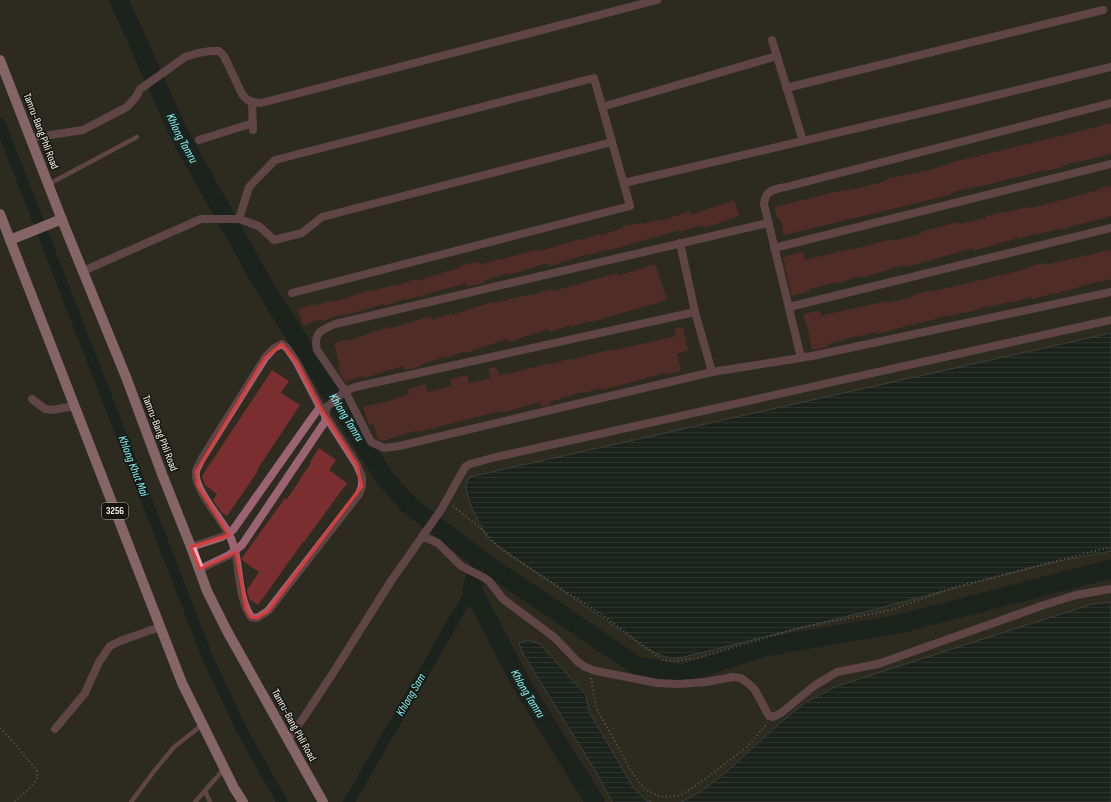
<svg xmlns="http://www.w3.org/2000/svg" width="1111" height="802" font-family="'Sofia Sans Condensed',sans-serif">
<defs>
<pattern id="water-rules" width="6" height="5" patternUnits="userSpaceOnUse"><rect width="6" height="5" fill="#081717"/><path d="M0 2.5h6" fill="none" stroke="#2c3939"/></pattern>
</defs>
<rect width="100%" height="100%" fill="#2e2c21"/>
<g fill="url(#water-rules)" stroke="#4e5856">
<polygon points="1111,333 1111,551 1046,564 876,609 676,659 662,656 644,647 488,539 472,509 467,494 466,485 469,477"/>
<polygon points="1111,602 1111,802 681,802 700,792 725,773 781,722 806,702 837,686 1092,604"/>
<polygon points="529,640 540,644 586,695 589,711 633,787 646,800 652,802 612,802 596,772 523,654 519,643"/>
</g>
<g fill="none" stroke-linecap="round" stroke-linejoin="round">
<g stroke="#081717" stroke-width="11">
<polyline points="0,123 207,656 240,727 282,802"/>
<polyline points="349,802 472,589"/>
</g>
<g stroke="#081717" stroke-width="19">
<path id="s1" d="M119 0 179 134 263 284 384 477 409 505 481 560 637 666 682 674 765 647 899 624 1111 569"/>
<path id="s2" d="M481 560 472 589 521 683 595 802"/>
</g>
</g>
<g fill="#7a2e2f">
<polygon points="1111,123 1111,154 1062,166 1063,167 1046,171 1045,170 978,187 978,186 952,192 953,194 909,205 784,235 780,218 777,218 775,207 835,192 859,188 887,181 886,179 930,170 949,164 949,163 1101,126 1101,125"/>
<polygon points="1111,186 1111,216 1062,229 1062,228 1039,234 1039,233 1017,239 1017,238 974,251 973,248 905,267 904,265 860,278 859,276 836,284 836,282 810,289 810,291 792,296 783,258 803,251 805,260 851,249 851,250 892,239 892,241 921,234 920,232 959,222 960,224 986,218 986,216 1003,212 1003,213 1027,207 1028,209 1099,190 1098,189"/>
<polygon points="734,200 739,216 719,223 704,228 702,225 679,232 679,230 610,250 609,249 589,255 588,254 549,266 548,263 508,275 507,273 483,281 484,283 467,287 466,283 406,300 405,299 384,306 383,304 343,316 343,314 323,321 322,319 303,325 298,309 314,304 314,306 333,300 334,302 374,289 375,290 394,285 395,286 416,279 416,281 462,267 462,265 479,262 480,265 499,259 499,260 539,249 540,251 580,239 581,240 600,234 600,236 623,228 623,226 642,223 643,224 660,219 661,221 690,211 691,215"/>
<polygon points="1111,250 1111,279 1099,282 1099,281 1055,294 1055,293 1032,299 1032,297 1009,303 1009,302 989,307 989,306 965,313 964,312 945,317 945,316 921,323 921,322 877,334 876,332 857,337 857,336 828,344 828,347 812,350 808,330 803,314 820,311 821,316 887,301 887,303 913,297 913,295 930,291 930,292 1027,269 1026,268 1043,263 1044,265"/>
<polygon points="655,264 667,300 591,322 590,321 570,327 570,325 550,332 549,329 508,342 507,339 466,353 466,351 444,358 444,357 420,365 421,366 414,368 405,370 403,366 364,378 363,376 345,382 340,374 338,366 340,366 334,343 353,339 389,327 389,329 431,316 432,320 451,313 452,315 492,302 493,303 518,297 538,294 538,293 553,289 554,291 617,273 618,276"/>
<polygon points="683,327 688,350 677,354 681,371 665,375 664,373 603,390 602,388 583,393 583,392 549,402 550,405 541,407 540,402 501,413 500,411 418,432 418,430 382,441 378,439 373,423 369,425 363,407 389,401 409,394 408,389 425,384 428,392 452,386 450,379 467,375 469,383 491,378 488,369 496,367 500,376 508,372 508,374 550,363 551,364 570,359 570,360 612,349 612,351 676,336 674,329"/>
<polygon points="272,370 289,381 281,393 300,405 257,470 258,471 227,516 221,512 213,500 217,494 205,485 202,476"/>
<polygon points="319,448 336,460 329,470 347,483 304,542 303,542 258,605 249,599 247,590 259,572 242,560 242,558 285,498 287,499 300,480 300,479 311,463 310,462"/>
</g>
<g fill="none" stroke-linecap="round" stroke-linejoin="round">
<g stroke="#939188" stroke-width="2" stroke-dasharray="1 3" stroke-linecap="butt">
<polyline points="453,506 485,532 497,546 520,562 601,614 663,660 675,661 698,658 798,628 891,610 955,587 1103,549 1111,548"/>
<polyline points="591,678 596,707 631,771 645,789 661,797 679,796 701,782 746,748 767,724"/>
<polyline points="0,728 15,744 37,771 37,780 29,789 14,802"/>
</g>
<g stroke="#9c6473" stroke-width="4.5">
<polyline points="49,184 137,137"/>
<polyline points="205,791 210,802"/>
<polyline points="131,802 155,770 174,747 202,725"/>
<polyline points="195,802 224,769"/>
</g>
<g stroke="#9c6473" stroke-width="8">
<polyline points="772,40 803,141"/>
<polyline points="786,88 1103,10"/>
<polyline points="252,102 253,130"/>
<polyline points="602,107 777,56"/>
<path d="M31 138 83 130 127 107 136 97 140 89 146 85 185 57 198 53 211 51H219L224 56 242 94C248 102 251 102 261 103L657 0"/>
<polyline points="199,140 253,123"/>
<polyline points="624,183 964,103 1111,67"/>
<polyline points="239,219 249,187 275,160 594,78 630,206 292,293"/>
<path d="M768 223 335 324C321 330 313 333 317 350L345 391 371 442 384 448 399 446 712 372 812 356 1111 292"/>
<polyline points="680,243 695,312 712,372"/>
<polyline points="774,248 1111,164"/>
<polyline points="83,271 201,219 239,219 259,226 274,240 302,233 322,217 612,142"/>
<polyline points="789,307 1111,228"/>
<path d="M282 344 287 348 296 361 320 407 357 465 362 477V486L359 494 268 611 257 618 251 617C235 592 242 560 229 534 221 519 193 487 196 472 196 468 200 464 201 460L265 358 274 348Z"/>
<path d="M801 358 764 204C765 190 774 189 786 187L1111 103"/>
<polyline points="32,399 45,409 52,410 74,406"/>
<polyline points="422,536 438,543 461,566 483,577 489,581 503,599 554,637 578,662 585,667 596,671 657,683 678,684 706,682 733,677 741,678 749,684 755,690 769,716 773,717 781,713 814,686 837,672 878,664 1041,606 1076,595 1111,589"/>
<polyline points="191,547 222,537 233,530 309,422 320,407 325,408"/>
<polyline points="200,569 229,555 242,545 322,426 325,422 326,408 345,391 355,387 695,312"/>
<polyline points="55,729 85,693 99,662 110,646 120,641 160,627"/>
<polyline points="288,739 304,717 333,673 391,581 441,510 465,467 470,464 496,457 1111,320"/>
</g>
<g stroke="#f2acbe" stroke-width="10">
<polyline points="0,60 64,225 126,377 162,474 191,547 207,591 227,631 323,802"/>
<polyline points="0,214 182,683 234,788 243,802"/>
<polyline points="10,240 62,219"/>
</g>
</g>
<path d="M0 0H1111V802H0ZM282 344 296 361 320 407 357 465 362 486 268 611 257 618 251 617 246 609 236 552 200 569 191 547 229 535 198 486 196 472 265 358Z" fill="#2e2c21" fill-opacity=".55" fill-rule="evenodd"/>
<path fill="none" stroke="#d93c3b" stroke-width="3" stroke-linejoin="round" d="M282 344 296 361 320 407 357 465 362 486 268 611 257 618 251 617 246 609 236 552 200 569 191 547 229 535 198 486 196 472 265 358Z"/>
<g text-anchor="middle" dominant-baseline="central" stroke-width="3" stroke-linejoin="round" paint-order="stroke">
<rect fill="#15140f" stroke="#afada7" stroke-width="1" x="102" y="503" width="26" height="16" rx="3"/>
<g font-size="10" font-weight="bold" fill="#f1efe8">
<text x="115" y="511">3256</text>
</g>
<g font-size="11" fill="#f1efe8" stroke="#15140f">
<text transform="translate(41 131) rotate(69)">Tamru-Bang Phli Road</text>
<text transform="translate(160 433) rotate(69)">Tamru-Bang Phli Road</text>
<text transform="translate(294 725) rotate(61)">Tamru-Bang Phli Road</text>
</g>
<g font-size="12" font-style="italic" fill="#82fafc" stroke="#15140f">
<text stroke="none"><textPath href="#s1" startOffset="152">Khlong Tamru</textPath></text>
<text stroke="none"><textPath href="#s1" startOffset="476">Khlong Tamru</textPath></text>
<text transform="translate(133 466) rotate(69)">Khlong Khut Mai</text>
<text stroke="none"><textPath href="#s2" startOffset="149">Khlong Tamru</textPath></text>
<text transform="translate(411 695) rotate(-60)">Khlong Sam</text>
</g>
</g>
</svg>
